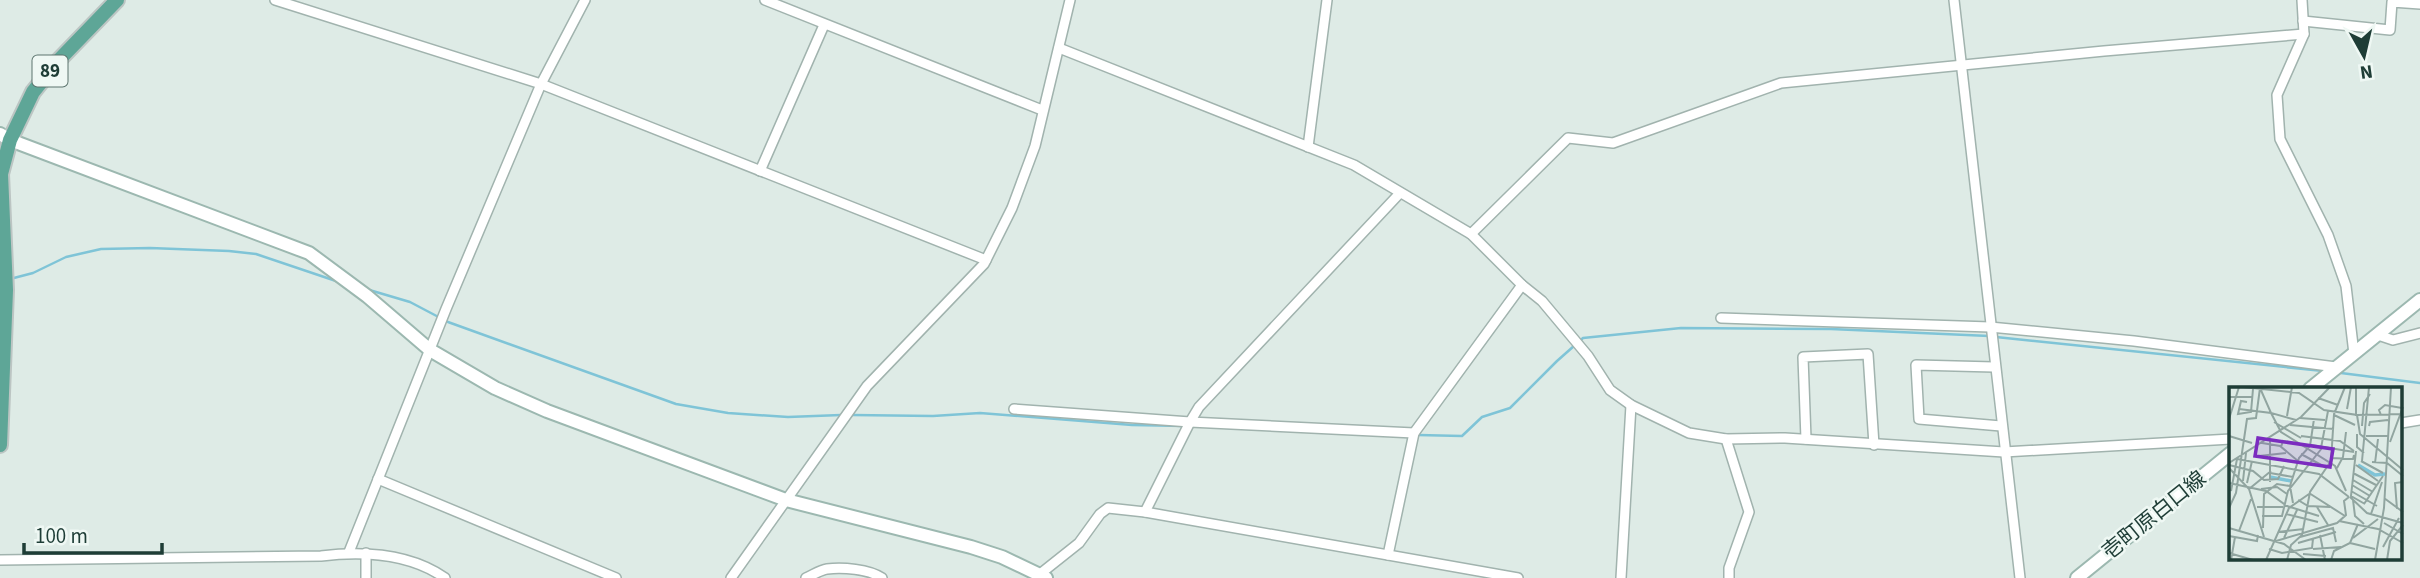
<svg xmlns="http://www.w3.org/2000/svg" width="2420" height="578" font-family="'Source Sans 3','Noto Sans JP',sans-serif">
<rect width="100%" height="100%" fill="#deebe6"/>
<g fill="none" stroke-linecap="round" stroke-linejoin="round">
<g stroke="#7fc4d7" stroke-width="2.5">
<polyline points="10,279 33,273 66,257 101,249 150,248 229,251 256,254 336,281"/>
<polyline points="366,289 410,302 448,322 676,404 728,413 788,417 841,415"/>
<polyline points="1996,337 2323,371"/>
<polyline points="2341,373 2420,383"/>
<polyline points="852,415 933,416 980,413 1132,425 1184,426"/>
<polyline points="1208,427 1292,431"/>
<polyline points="1418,435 1462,436 1482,417 1510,408 1557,361 1583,338 1681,328 1831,329 1989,336"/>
</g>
<g stroke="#a1b3ae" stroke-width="12">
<g id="street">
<polyline points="275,0 541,84 986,260"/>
<polyline points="765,0 1042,110"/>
<polyline points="1954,0 2020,578"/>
<polyline points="2302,0 2304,34 2277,95 2280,139 2328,235 2346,286 2354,354"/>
<polyline points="2303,21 2390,30 2392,2 2420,4"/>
<polyline points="1059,48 1354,165 1471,234 1522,285 1542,301 1588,356 1610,390 1631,405 1689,433 1726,439 1785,438 2004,452 2231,439"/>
<polyline points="1308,147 1327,0"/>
<polyline points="760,171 824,25"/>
<polyline points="1471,234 1568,138 1613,143 1781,83 2104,51 2304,34"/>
<polyline points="1721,318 1990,327 2134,341 2336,367"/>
<polyline points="2378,335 2393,340 2420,333"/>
<polyline points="1994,367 1916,365 1919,419 2001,426"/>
<polyline points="1014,409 1190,422 1414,433"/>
<polyline points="2401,423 2420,420"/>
<polyline points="1726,439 1749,512 1729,568 1729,578"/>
<polyline points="1806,439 1803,357 1868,354 1874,445"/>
<polyline points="378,479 616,578"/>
<polyline points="1145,512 1190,422 1199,407 1400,193"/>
<polyline points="349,552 446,309 541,84 585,0"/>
<polyline points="366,553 366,578"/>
<polyline points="1388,555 1414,433 1522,285"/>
<path d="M0 560 321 556C363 551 409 553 445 578"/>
<polyline points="1040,574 1079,543 1100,514 1108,508 1145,512 1518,578"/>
<polyline points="731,578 867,386 984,264 1012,208 1035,146 1070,0"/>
<path d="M806 578C813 575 820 570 827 569 842 567 869 569 882 578"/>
<polyline points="1621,578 1631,405"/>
</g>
</g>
<g stroke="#9cb8b0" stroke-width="16">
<g id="secondary">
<polyline points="0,134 10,140 309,253 367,296 430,350 495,388 547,411 786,500 971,547 1002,557 1046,578"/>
<polyline points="2310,389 2420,300"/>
<polyline points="2077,578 2231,453"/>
</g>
</g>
<g stroke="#bcc5c3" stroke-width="18">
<polyline id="primary" points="0,445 6,290 1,174 10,140 33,92 58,61 117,0"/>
</g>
<use href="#street" stroke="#fff" stroke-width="9"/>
<use href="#secondary" stroke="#fff" stroke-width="12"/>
<use href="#primary" stroke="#5ea697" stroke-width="14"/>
</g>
<g text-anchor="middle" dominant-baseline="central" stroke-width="5" stroke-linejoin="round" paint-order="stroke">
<rect fill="#eff8f4" stroke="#5d756f" stroke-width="2" x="32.5" y="55.5" width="35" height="31" rx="5"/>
<g font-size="19" font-weight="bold" fill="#1e3d36">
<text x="50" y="71">89</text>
</g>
<g font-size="21" fill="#1e3d36" stroke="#eff8f4">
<text transform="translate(2154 515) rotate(-39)">壱町原白口線</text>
</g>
</g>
<g transform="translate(2229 387)">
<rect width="173" height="173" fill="#deebe6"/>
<path fill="none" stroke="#7fc4d7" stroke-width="3.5" d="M129 78 146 88 156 87M41 90 62 94"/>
<path fill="none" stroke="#91a5a0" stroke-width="2" d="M14 0 70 6 95 23 128 28 131 47 174 83M127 0V29M31 1 42 26 67 33M0 10H23M89 11 109 18M18 15 12 14 9 27 22 25 24 2M10 22 42 26 52 45 106 79 117 104M118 22 122 0M105 28 126 38M128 28 172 27M152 28 150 23 156 18 173 21M58 29 63 0M71 31 96 33M0 32 10 0M45 35 72 51M61 38 105 42M133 39 135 16 141 7M140 39 141 35 159 33M128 47V60L135 66M0 49 23 56M72 49 111 54 125 64M137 49H160M161 55 174 20M33 56 51 59 69 74M82 58 125 65M52 60 54 54 71 57M92 61 99 24M127 64 122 109 136 117M72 67 96 80M30 69 57 66M102 71 124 72 125 68M8 72 90 87 120 110M132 74 154 86M133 74 140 0M143 75 158 76 174 89M0 76 72 30 101 0M146 76 149 52M0 78 24 84 35 93 49 92 55 79M127 78 149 94M0 81 20 102 35 150M108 81 114 70 117 45M41 86 64 90M124 86 147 98M124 93 144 105M14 94 17 66M41 95V52M0 96 37 104 58 119 90 129M18 96 23 74M123 98 141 109M20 102 42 84M32 102 48 100 58 107M2 104 8 72M122 104 148 119M80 106 116 129M121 110 138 126 174 136M155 111 174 125M69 113 79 119 101 120M124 113 126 129 135 137M64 116 61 99 70 71 81 59 85 32M135 117 154 89M28 120H54M88 120 99 138M0 121 7 106 18 32 27 31 31 1M168 122 166 96 174 95M57 127 89 135M142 127 153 95M33 129H53L59 104 93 61M110 134 149 142 174 156M155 136 174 147M0 141 55 157 77 173M34 141 35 107 48 97 61 99M10 144 22 112M49 145 75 142M91 148 96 173M0 149 28 154 29 148M71 150 104 141 107 155M55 151 68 123M124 151 149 132M47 154 108 136 117 128 115 114 120 110M69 156 107 145M121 156 146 162M154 160 170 131M40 162 53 166 83 161 84 152M84 162 112 160M0 166 24 173M74 167 97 169M2 173 6 150M37 173 60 121 80 107M58 173 62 158 73 148 81 105 102 74 105 27 116 0M102 173 105 164 121 156 129 137M146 173 155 121 162 0M158 173 161 154 174 138"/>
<path fill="#7b2cbf" fill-opacity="0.15" stroke="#7b2cbf" stroke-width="3.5" d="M29 51 104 62 101 80 26 69Z"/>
<rect width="173" height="173" fill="none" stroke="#1e3d36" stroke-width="3.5"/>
</g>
<g transform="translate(2364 56) rotate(172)" stroke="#eff8f4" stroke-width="5" paint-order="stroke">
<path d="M0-5L12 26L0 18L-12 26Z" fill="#1e3d36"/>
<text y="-10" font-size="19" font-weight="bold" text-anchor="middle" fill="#1e3d36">N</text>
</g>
<path d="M24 543v10h138v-10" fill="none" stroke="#1e3d36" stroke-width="3.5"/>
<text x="35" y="543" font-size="21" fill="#1e3d36" stroke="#eff8f4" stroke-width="5" paint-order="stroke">100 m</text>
</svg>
